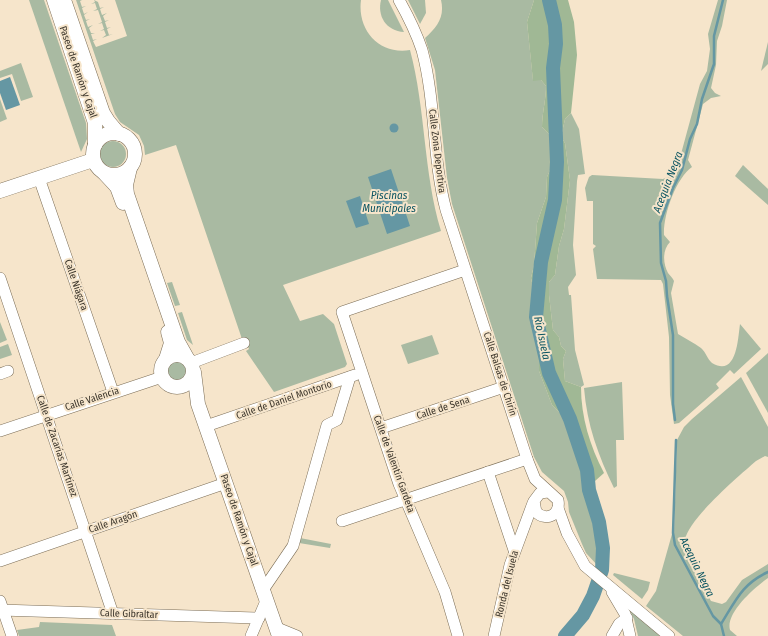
<svg xmlns="http://www.w3.org/2000/svg" width="768" height="636" font-family="'Fira Sans Condensed',sans-serif">
<rect width="100%" height="100%" fill="#f6e5cb"/>
<g fill="#a9baa2">
<polygon points="29,0 44,0 86,123 87,139 81,152"/>
<path d="M76 0H82L80 1 82 7 86 6 82 8 84 14 88 12 84 15 86 20 90 19 86 21 88 27 93 25 89 28 91 33H95L91 34 93 40 97 39 93 41 96 47 127 36 115 0H361C357 30 379 55 410 50 426 110 423 171 441 231L283 285 300 321 323 314 334 324 347 364 345 367 274 392 246 351 249 349 245 339H242L176 145 145 155 144 146 139 135 120 122 115 114Z"/>
<polygon points="94,0 98,2 102,0 98,2 100,8 104,7 100,9 102,15 107,13 103,16 105,21 109,20 105,22 107,28 111,27 107,29 109,35 113,34 102,38 106,35 104,30 100,31 104,29 102,23 98,24 102,22 100,16 96,18 100,16 98,10 93,11 97,9 95,3 91,4 95,2"/>
<path d="M381 0H388L404 32C386 31 377 16 381 0Z"/>
<polygon points="408,0 425,0 426,13 420,24"/>
<path d="M441 0H534L527 22 533 80H541L546 86C546 100 542 113 542 127L550 135 554 144V161L547 177 546 197 537 223 534 265 531 278 535 296 533 330 539 351V371L552 405 562 415 569 436 574 442 584 470 585 490 598 546V566L586 553 582 544 569 512 568 502 564 491 542 472 534 457 452 204 447 178 435 70 425 38C437 27 445 17 441 0Z"/>
<path d="M718 0H727L722 26 717 41 716 65 711 88 715 93 721 96 711 98 703 104 688 160 692 167C676 178 663 215 664 235L670 242C662 250 663 264 668 273 670 276 673 278 674 281L671 293 678 334C685 338 694 343 701 348 706 352 707 359 712 363 737 378 738 338 740 324L761 349 734 374 730 370 716 384 719 388 679 423 674 424 670 395 669 337 663 284 661 280 597 279 593 249 596 246 593 244V201H587L585 188 589 177 592 175 663 179 672 175 678 165 700 84 707 71 710 49 708 34Z"/>
<polygon points="768,42 768,64 761,71"/>
<polygon points="21,63 33,97 21,101 12,74 0,78 0,71"/>
<polygon points="0,99 7,119 0,122"/>
<polygon points="571,113 579,129 585,174 578,175 577,181 573,245 576,275 568,287 569,295 571,295 575,350 584,385 581,387 565,381 563,359 566,351 561,346 559,337 553,330 549,295 549,282 555,275 559,246 564,229 570,180 565,143 561,137 565,119"/>
<circle cx="113" cy="154" r="13"/>
<polygon points="743,165 768,189 768,205 735,176"/>
<polygon points="172,282 180,305 175,306 167,283"/>
<polygon points="182,312 193,345 187,340 178,313"/>
<polygon points="0,322 7,340 0,343"/>
<polygon points="432,335 439,354 408,364 401,345"/>
<polygon points="8,344 12,355 0,359 0,347"/>
<polygon points="768,353 768,413 746,373"/>
<circle cx="177" cy="371" r="10"/>
<path d="M741 377 768 427V457L765 456 756 461C740 475 688 519 685 540 683 558 703 586 711 601L722 604 726 602 742 580 768 564V578C755 587 725 613 730 630L737 636H683L646 606 656 591 672 534H674L677 440 684 427 692 419Z"/>
<path d="M622 382 624 440H616L617 486 614 488C598 455 587 425 584 388Z"/>
<polygon points="300,538 331,544 330,548 299,543"/>
<polygon points="614,573 650,582 648,590 642,599 613,575"/>
<polygon points="628,607 660,636 638,636 634,619"/>
<polygon points="40,622 112,625 116,636 19,636 17,630 39,627"/>
</g>
<path fill="#a0b895" d="M534 0H568L574 22 577 55 571 113 565 119 561 137 565 143 570 180 564 229 559 246 555 275 549 282V295L553 330 559 337 561 346 566 351 563 359 565 381 581 387C581 417 590 446 604 473L595 481 584 477V470L574 442 569 436 562 415 552 405 539 371V351L533 330 535 296 531 278 534 265 537 223 546 197 547 177 554 161V144L550 135 542 127C542 113 546 100 546 86L541 80 533 81 527 22Z"/>
<g fill="#6597a3">
<polygon points="10,77 20,105 6,110 0,93 0,81"/>
<circle cx="394" cy="128" r="4.5"/>
<polygon points="391,169 410,226 387,234 368,177"/>
<polygon points="360,196 369,224 356,228 346,201"/>
</g>
<g fill="none" stroke-linecap="round" stroke-linejoin="round">
<g stroke="#6597a3" stroke-width="2.5">
<polyline points="675,420 673,404 673,335 667,296 666,281 661,263 660,223 673,188 682,170 690,139 697,124 702,99 714,64 714,36 723,0"/>
<polyline points="676,440 673,533 675,545 713,616 721,624"/>
<path d="M724 636 721 624C736 600 742 584 768 572"/>
</g>
<polyline stroke="#6597a3" stroke-width="14" points="549,0 555,25 556,44 553,68 557,162 555,200 541,262 536,317 549,373 570,419 587,470 589,490 599,522 603,548 602,570 593,596 583,615 565,636"/>
<g stroke="#7c6e57" stroke-width="12">
<g id="minor">
<path d="M399 0C408 16 416 32 422 50 436 102 432 158 446 210L527 459 535 479 558 500C561 515 546 522 536 512L534 501 540 493 548 492"/>
<polyline points="39,178 113,392"/>
<polyline points="0,278 113,614"/>
<polyline points="191,363 244,343"/>
<polyline points="0,374 8,371"/>
<polyline points="206,426 355,375"/>
<polyline points="381,428 504,387"/>
<polyline points="0,431 162,377"/>
<polyline points="488,472 514,550"/>
<polyline points="558,508 567,533 585,566 669,636"/>
<polyline points="342,521 527,459"/>
<polyline points="0,561 226,483"/>
<polyline points="263,590 293,546 327,425 337,420 350,377"/>
<polyline points="612,592 625,614 630,636"/>
<polyline points="0,601 12,636"/>
<polyline points="0,610 259,618"/>
<polyline points="275,627 297,636"/>
<polyline points="251,636 266,601"/>
<polyline points="458,636 445,592 399,484 342,312 465,270"/>
<polyline points="494,636 510,565 533,503"/>
<polyline points="612,636 619,624 627,618"/>
</g>
</g>
<g stroke="#7c6e57" stroke-width="15">
<g id="major">
<polyline points="54,0 95,123 95,145"/>
<polyline points="64,0 103,113 108,121 119,134"/>
<circle cx="114" cy="154" r="21"/>
<polyline points="130,168 126,185 127,194 178,342 187,358"/>
<polyline points="104,173 117,187 123,203"/>
<polyline points="0,191 93,160"/>
<circle cx="177" cy="371" r="16"/>
<polyline points="166,359 171,343 168,332"/>
<polyline points="194,372 198,404 279,636"/>
</g>
</g>
<use href="#minor" stroke="#fff" stroke-width="11"/>
<use href="#major" stroke="#fff" stroke-width="14"/>
</g>
<g text-anchor="middle" dominant-baseline="central" stroke-width="4" stroke-linejoin="round" paint-order="stroke">
<g font-size="10" fill="#3b352b" stroke="#f6e5cb">
<text transform="translate(78 72) rotate(71)">Paseo de Ramón y Cajal</text>
<text transform="translate(437 151) rotate(83)">Calle Zona Deportiva</text>
<text transform="translate(76 285) rotate(71)">Calle Niágara</text>
<text transform="translate(500 374) rotate(72)">Calle Balsas de Chirín</text>
<text transform="translate(92 399) rotate(-18)">Calle Valencia</text>
<text transform="translate(284 400) rotate(-19)">Calle de Daniel Montorio</text>
<text transform="translate(443 408) rotate(-18)">Calle de Sena</text>
<text transform="translate(57 446) rotate(71)">Calle de Zacarías Martínez</text>
<text transform="translate(394 464) rotate(70)">Calle de Valentín Gardeta</text>
<text transform="translate(239 520) rotate(71)">Paseo de Ramón y Cajal</text>
<text transform="translate(113 522) rotate(-19)">Calle Aragón</text>
<text transform="translate(507 584) rotate(-76)">Ronda del Isuela</text>
<text transform="translate(129 614) rotate(2)">Calle Gibraltar</text>
</g>
<g font-size="11" font-style="italic" fill="#0a5461" stroke="#f6e5cb">
<text transform="translate(668 182) rotate(-69)">Acequia Negra</text>
<text x="389" y="195">Piscinas<tspan x="389" dy="13">Municipales</tspan></text>
<text transform="translate(542 338) rotate(78)">Río Isuela</text>
<text transform="translate(697 567) rotate(64)">Acequia Negra</text>
</g>
</g>
</svg>
